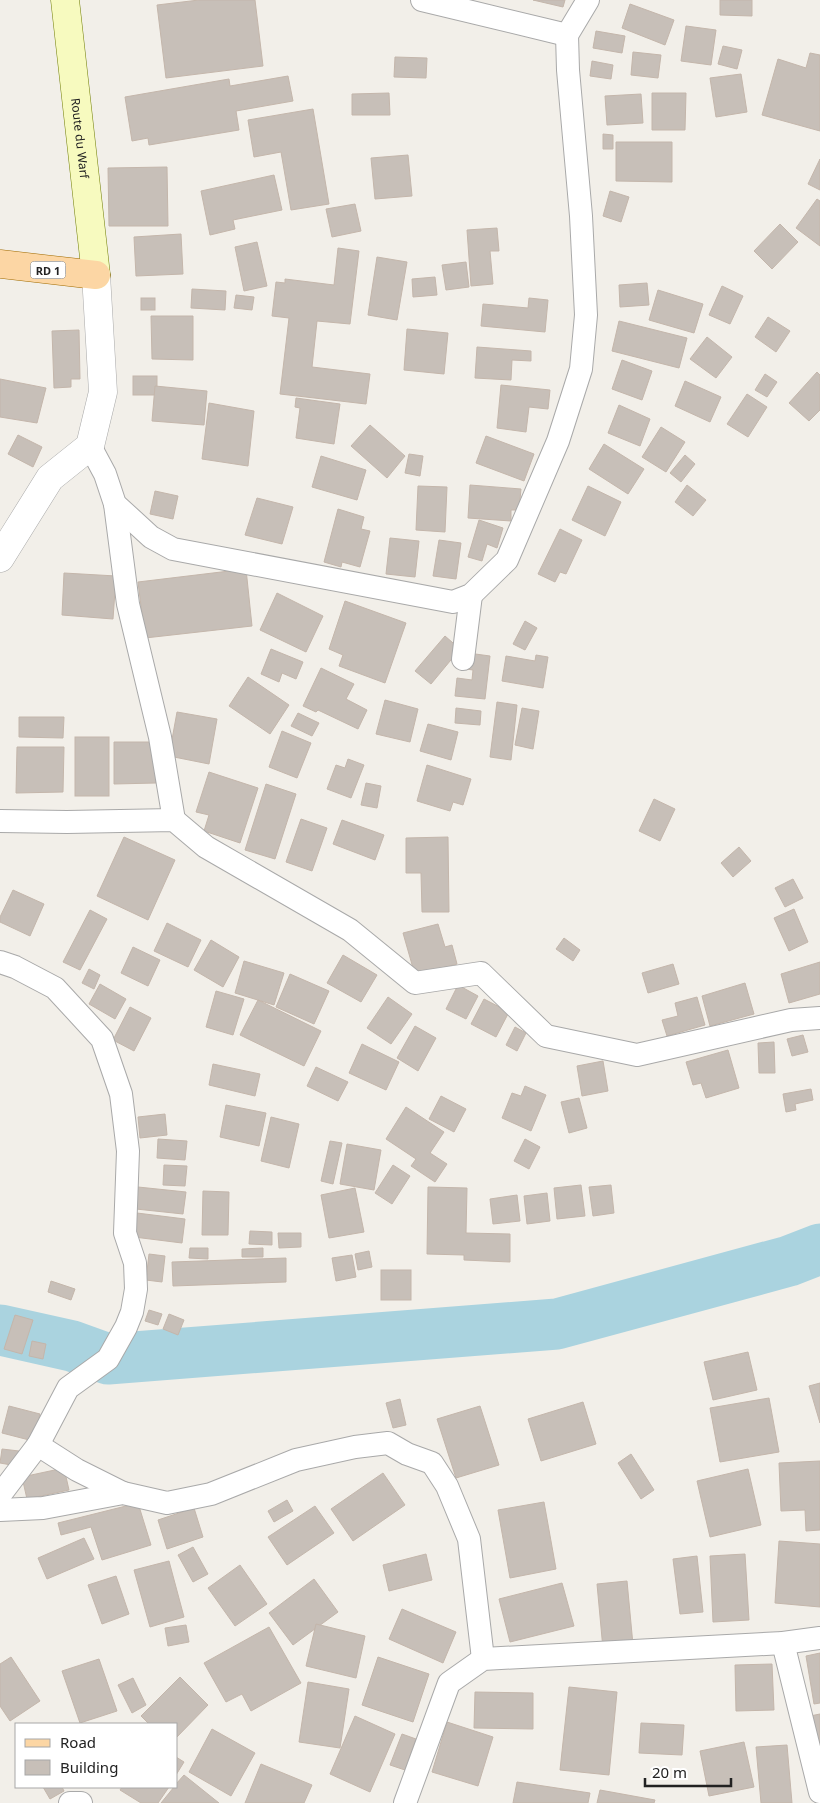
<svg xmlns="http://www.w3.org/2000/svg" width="820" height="1803" font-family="'Noto Sans',sans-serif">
<rect width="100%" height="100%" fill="#f2efe9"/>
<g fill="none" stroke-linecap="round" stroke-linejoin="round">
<polyline stroke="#aad3df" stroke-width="51" points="0,1330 72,1346 108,1359 557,1324 789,1261 820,1249"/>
</g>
<g fill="#c7bfb8" stroke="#c4b6ab">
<polygon points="199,0 255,0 263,66 166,78 157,5"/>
<polygon points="533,0 565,0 563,7"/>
<polygon points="720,0 752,0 752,16 720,15"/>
<polygon points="630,4 674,20 665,45 622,28"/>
<polygon points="686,26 716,30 711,65 681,61"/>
<polygon points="596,31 625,36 622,53 593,48"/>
<polygon points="723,46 742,50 737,69 718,64"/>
<polygon points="633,52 661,55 658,78 631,75"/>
<polygon points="810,53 820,55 820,131 762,115 778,59 806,68"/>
<polygon points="395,57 427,58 426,78 394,77"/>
<polygon points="592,61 613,65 611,79 590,76"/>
<polygon points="741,74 747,112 716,117 710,78"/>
<polygon points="288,76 293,101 236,111 239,130 149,145 148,138 132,141 125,97 229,79 230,86"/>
<polygon points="389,93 390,115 352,115 352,94"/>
<polygon points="652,93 686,93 685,130 652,130"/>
<polygon points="641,94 643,123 607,125 605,96"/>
<polygon points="313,109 329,204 291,210 281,152 254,157 248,120"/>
<polygon points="603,134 613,135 613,149 603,149"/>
<polygon points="616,142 672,142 672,182 616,181"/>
<polygon points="408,155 412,196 375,199 371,158"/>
<polygon points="820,159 820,190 808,184"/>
<polygon points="167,167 168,226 109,226 108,168"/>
<polygon points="274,175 282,210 233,220 235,229 210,235 201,191"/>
<polygon points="610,191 629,197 621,222 603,216"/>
<polygon points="817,199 820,201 820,246 796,228"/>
<polygon points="355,204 361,231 332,237 326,209"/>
<polygon points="780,224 798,242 772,269 754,251"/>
<polygon points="497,228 499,251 490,251 493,284 471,286 467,230"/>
<polygon points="181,234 183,274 136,276 134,237"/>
<polygon points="257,242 267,286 244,291 235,247"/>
<polygon points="338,248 359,251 350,324 317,321 312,367 370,374 366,404 280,394 289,318 272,316 276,282 285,283 285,279 334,285"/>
<polygon points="377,257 407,262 397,320 368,315"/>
<polygon points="466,262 469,287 446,290 442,265"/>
<polygon points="435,277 437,295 413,297 412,279"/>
<polygon points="647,283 649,305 620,307 619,285"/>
<polygon points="722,286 743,296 730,324 709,315"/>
<polygon points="192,289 226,291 225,310 191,308"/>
<polygon points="658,290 703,304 694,333 649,320"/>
<polygon points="236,295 254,297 252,310 234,308"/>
<rect x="141" y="298" width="14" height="12"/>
<polygon points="529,298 548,300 545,332 481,326 483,304 528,308"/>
<polygon points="151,316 193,316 193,360 152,359"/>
<polygon points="768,317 790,331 776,352 755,337"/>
<polygon points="619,321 687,338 679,368 612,351"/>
<polygon points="407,329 448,333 444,374 404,370"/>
<polygon points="79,330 80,379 71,379 71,387 54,388 52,331"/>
<polygon points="707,337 732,357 716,378 690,359"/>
<polygon points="477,347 531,351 531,361 512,360 511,380 475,378"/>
<polygon points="622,360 652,371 642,400 612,389"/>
<polygon points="817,372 820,375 820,410 809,421 789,403"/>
<polygon points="765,374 777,382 767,397 755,390"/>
<rect x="133" y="376" width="24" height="19"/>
<polygon points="0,379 46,388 37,423 0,417"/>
<polygon points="685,381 721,397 710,422 675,406"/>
<polygon points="501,385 550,390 548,409 529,407 526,432 497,428"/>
<polygon points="155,386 207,391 204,425 152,421"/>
<polygon points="747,394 767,407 748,437 727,424"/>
<polygon points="296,398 340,404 334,444 296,438 300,408 295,407"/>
<polygon points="209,403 254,411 248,466 202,459"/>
<polygon points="619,405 650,419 640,446 608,433"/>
<polygon points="370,425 405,456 387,478 351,446"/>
<polygon points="661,427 685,442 666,472 642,457"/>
<polygon points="18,435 42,447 33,467 8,454"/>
<polygon points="486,436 534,454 524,481 476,463"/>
<polygon points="604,444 644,469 628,494 589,469"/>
<polygon points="409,454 423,456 420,476 405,473"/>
<polygon points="685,455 695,464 681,482 670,473"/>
<polygon points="321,456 366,470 357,500 312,487"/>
<polygon points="470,485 521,489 519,510 511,510 511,521 468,518"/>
<polygon points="687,485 706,500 693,516 675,502"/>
<polygon points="418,486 447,487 445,532 416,530"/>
<polygon points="588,486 621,502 605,536 572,520"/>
<polygon points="155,491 178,496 173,519 150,514"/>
<polygon points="257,498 293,507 282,544 245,535"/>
<polygon points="338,509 364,517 361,529 370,531 360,567 342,562 341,567 324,562"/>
<polygon points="479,520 503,528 497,548 487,544 482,561 468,557"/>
<polygon points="560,529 582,540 566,574 560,572 555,582 538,574"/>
<polygon points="390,538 419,541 415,577 386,574"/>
<polygon points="439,540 461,543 456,579 433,576"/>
<polygon points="246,569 252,626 145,638 138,582"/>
<polygon points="64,573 116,576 113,619 62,615"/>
<polygon points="277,593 323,616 306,652 260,630"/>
<polygon points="345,601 406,623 385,683 339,666 343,655 329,649"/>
<polygon points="525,621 537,628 525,650 513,644"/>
<polygon points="445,636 460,649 431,684 415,671"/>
<polygon points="271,649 303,662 296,679 282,673 279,682 261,674"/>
<polygon points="468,653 490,656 485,699 455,696 457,678 472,680 473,670 466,669"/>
<polygon points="536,655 548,657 543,688 502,681 506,656 535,661"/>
<polygon points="321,668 354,684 346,699 367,710 358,729 318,710 316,712 303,706"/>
<polygon points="248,677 289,705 270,734 229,706"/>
<polygon points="385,700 418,709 410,742 376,734"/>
<polygon points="497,702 517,705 511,760 490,757"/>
<polygon points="456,708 481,711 480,725 455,723"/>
<polygon points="522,708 539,711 533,749 515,745"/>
<polygon points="177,712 217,719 209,764 169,756"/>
<polygon points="298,713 319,723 312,736 291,726"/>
<polygon points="19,717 64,717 63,738 19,737"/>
<polygon points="428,724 458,732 451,760 420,751"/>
<polygon points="282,731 311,743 297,778 269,767"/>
<rect x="75" y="737" width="34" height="59"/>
<polygon points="114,742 156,742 156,783 114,784"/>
<polygon points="17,747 64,747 63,792 16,793"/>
<polygon points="348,759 364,765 351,798 327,789 336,765 345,768"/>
<polygon points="427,765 471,779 463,805 453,802 450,811 417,801"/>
<polygon points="209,772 258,788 240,843 204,831 209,815 196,812"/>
<polygon points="366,783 381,786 377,808 361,805"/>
<polygon points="266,784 296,794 275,859 245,850"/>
<polygon points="654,799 675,809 660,841 639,831"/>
<polygon points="301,819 327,828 312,871 286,862"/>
<polygon points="342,820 384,835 375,860 333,844"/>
<polygon points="124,837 175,860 148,920 97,896"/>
<polygon points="448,837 449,912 422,912 421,873 406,873 406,838"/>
<polygon points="739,847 751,861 733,877 721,863"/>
<polygon points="793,879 803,898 785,907 775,888"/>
<polygon points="13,890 44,904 30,936 0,922 0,917"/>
<polygon points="794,909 808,942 789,951 774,918"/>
<polygon points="90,910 107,919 80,970 63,962"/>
<polygon points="167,923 201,940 188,967 154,951"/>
<polygon points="438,924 445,947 452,945 457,964 415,975 403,933"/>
<polygon points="564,938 580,950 573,961 556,949"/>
<polygon points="211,940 239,957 223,987 194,970"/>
<polygon points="133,947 160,960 148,986 121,973"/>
<polygon points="343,955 377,975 361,1002 327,983"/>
<polygon points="244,961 284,973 274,1005 235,993"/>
<polygon points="820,962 820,994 789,1003 781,974"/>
<polygon points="673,964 679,984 648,993 642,973"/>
<polygon points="89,969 100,975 94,989 82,983"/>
<polygon points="290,974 329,991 314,1024 276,1007"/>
<polygon points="745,983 754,1014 710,1026 702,996"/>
<polygon points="100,984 126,999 115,1019 89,1004"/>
<polygon points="458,985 478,996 466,1019 446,1009"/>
<polygon points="216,991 244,999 233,1035 206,1027"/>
<polygon points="388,997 412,1014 391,1044 367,1028"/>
<polygon points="697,997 705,1025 667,1036 662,1020 678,1016 675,1003"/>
<polygon points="484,999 509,1012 496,1037 471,1024"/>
<polygon points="258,1000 321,1031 304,1066 240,1035"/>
<polygon points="130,1007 151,1018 134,1051 113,1040"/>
<polygon points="415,1026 436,1038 418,1071 397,1058"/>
<polygon points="515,1027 526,1033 517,1051 506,1045"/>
<polygon points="803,1035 808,1052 792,1056 787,1039"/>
<polygon points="774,1042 775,1073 759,1073 758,1043"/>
<polygon points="362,1044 399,1062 386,1090 349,1073"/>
<polygon points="728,1050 739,1088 706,1098 701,1083 693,1085 686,1062"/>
<polygon points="603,1061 608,1091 582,1096 577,1066"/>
<polygon points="213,1064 260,1074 255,1096 209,1085"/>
<polygon points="316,1067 348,1082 338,1101 307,1086"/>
<polygon points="525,1086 546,1095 531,1131 502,1118 512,1093 521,1096"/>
<polygon points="811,1089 813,1100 795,1104 796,1110 786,1112 783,1094"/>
<polygon points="441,1096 466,1109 454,1132 429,1119"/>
<polygon points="579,1098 587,1128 569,1133 561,1102"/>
<polygon points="226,1105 266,1113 259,1146 220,1137"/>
<polygon points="406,1107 444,1132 430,1153 447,1164 435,1182 411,1166 416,1159 386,1139"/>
<polygon points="165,1114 167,1135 140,1138 138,1117"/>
<polygon points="271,1117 299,1124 289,1168 261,1161"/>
<polygon points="158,1139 187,1141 185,1160 157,1158"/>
<polygon points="525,1139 540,1147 529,1169 514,1161"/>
<polygon points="330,1141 342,1143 333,1184 321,1181"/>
<polygon points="347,1144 381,1150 374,1190 340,1184"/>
<polygon points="164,1165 187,1166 185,1186 163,1185"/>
<polygon points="393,1165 410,1176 392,1204 375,1193"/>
<polygon points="581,1185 585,1216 557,1219 554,1188"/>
<polygon points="611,1185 614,1213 593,1216 589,1187"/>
<polygon points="138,1187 186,1192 183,1214 136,1209"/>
<polygon points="428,1187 467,1188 466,1233 510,1234 510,1262 464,1260 464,1255 427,1254"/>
<polygon points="355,1188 364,1232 329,1238 321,1195"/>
<polygon points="203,1191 229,1192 228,1235 202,1235"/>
<polygon points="547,1193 550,1221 527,1224 524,1196"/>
<polygon points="517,1195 520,1221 493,1224 490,1199"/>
<polygon points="137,1213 185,1219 182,1243 134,1237"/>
<polygon points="250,1231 272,1232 272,1245 249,1244"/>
<polygon points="278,1233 301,1233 301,1247 279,1248"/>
<polygon points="190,1248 208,1248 208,1259 189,1258"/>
<polygon points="263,1248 263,1257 242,1257 242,1249"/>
<polygon points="369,1251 372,1267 358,1270 355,1254"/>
<polygon points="149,1254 165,1256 162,1282 146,1280"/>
<polygon points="352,1255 356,1277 336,1281 332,1258"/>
<polygon points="286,1258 286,1282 173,1286 172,1262"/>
<rect x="381" y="1270" width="30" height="30"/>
<polygon points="51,1281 75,1289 71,1300 48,1292"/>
<polygon points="149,1310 162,1314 158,1325 145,1321"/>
<polygon points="169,1314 184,1320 178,1335 163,1329"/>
<polygon points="15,1315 33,1320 22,1354 4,1349"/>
<polygon points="32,1341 46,1344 43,1359 29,1356"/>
<polygon points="748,1352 757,1390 713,1400 704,1362"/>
<polygon points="820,1383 820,1423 809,1386"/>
<polygon points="769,1398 779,1452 720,1462 710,1408"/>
<polygon points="400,1399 406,1425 393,1428 386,1403"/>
<polygon points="583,1402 596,1444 541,1461 528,1419"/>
<polygon points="9,1406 40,1414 33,1441 2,1433"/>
<polygon points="480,1406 499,1465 456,1478 437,1419"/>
<polygon points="2,1449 19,1451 17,1466 0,1463"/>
<polygon points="631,1454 654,1490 641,1499 618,1463"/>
<polygon points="820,1461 820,1530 806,1531 805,1510 781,1511 779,1463"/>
<polygon points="64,1468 69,1490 27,1499 22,1477"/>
<polygon points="748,1469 761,1525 710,1537 697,1481"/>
<polygon points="383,1473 405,1505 353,1541 331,1509"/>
<polygon points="287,1500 293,1511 274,1522 268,1511"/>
<polygon points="544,1502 556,1569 510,1578 498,1510"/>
<polygon points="138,1503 151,1545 102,1560 91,1527 61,1535 58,1523"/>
<polygon points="315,1506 334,1533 287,1565 268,1537"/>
<polygon points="194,1508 203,1537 167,1549 158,1520"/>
<polygon points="84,1538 94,1559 47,1579 38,1558"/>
<polygon points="779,1541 820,1544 820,1607 775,1603"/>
<polygon points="193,1547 208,1574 193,1582 178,1555"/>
<polygon points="426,1554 432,1580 389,1591 383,1565"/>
<polygon points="745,1554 749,1620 713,1622 710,1556"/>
<polygon points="697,1556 703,1612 680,1614 673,1559"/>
<polygon points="169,1561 184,1617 150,1627 134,1570"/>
<polygon points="240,1565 267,1604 235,1626 208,1588"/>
<polygon points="116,1576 129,1614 102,1624 88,1585"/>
<polygon points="314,1579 338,1612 293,1645 269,1613"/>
<polygon points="627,1581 633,1645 603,1649 597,1584"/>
<polygon points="562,1583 574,1626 510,1642 499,1599"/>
<polygon points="402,1609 456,1632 443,1663 389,1639"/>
<polygon points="316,1624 365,1636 356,1678 306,1666"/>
<polygon points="186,1625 189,1642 168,1646 165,1628"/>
<polygon points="269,1627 301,1683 251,1711 242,1694 226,1702 204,1663"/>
<polygon points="820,1653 820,1703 814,1704 806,1656"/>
<polygon points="11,1657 40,1701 10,1721 0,1706 0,1664"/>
<polygon points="378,1657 429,1674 413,1722 362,1705"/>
<polygon points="99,1659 117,1711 80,1723 62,1671"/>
<polygon points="772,1664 774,1710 736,1711 735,1665"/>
<polygon points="180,1677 208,1705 176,1738 176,1724 149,1724 141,1716"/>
<polygon points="133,1678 146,1705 132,1713 118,1685"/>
<polygon points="308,1682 349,1689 340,1748 299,1742"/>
<polygon points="569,1687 617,1692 609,1775 560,1770"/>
<polygon points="475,1692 533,1693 533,1729 474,1728"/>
<polygon points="820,1714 820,1757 810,1716"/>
<polygon points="355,1716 395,1734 370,1792 330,1774"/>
<polygon points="447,1722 493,1737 478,1786 432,1772"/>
<polygon points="641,1723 684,1725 682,1755 639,1753"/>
<polygon points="212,1729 255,1753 231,1796 189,1772"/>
<polygon points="402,1734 416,1739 405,1770 390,1765"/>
<polygon points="744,1742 754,1787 709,1796 700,1751"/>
<polygon points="787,1745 792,1803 761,1803 756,1747"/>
<polygon points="176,1757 184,1762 176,1775"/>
<polygon points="261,1764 312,1785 304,1803 245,1803"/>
<polygon points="184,1775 219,1803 161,1803 174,1787 176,1787 176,1784"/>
<polygon points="517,1782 590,1793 588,1803 513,1803"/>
<polygon points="43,1787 62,1787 64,1791 50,1799"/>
<polygon points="122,1787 169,1787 158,1803 141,1803 120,1790"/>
<polygon points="600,1790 655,1800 654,1803 597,1803"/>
</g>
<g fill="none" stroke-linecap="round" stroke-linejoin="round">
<g stroke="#a9a9a9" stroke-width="24">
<g id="minor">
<polyline points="422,0 567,35"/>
<polyline points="90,446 105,474 115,504 151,537 173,549 453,602 471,595 507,560 558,441 581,369 586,315 581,216 568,70 567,35 588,0"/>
<polyline points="115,504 128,604 160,737 174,820"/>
<polyline points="463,659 471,595"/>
<polyline points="0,821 67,822 174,820 206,847 350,930 415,983 481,973 546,1036 637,1055 791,1020 820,1018"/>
<polyline points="0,962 15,967 55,988 102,1039 121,1094 128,1151 125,1233 135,1263 136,1289 132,1312 126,1327 108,1359 68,1388 38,1445 0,1495"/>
<polyline points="38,1445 77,1470 123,1493"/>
<polyline points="0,1510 43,1508 123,1493 167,1503 211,1494 296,1460 355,1447 388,1443 407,1454 432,1463 447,1486 469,1539 483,1659"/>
<polyline points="783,1643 820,1792"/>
<polyline points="70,1803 81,1803"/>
<polyline points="405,1803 449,1683 483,1659 783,1643 820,1638"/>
</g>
</g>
<g stroke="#a9a9a9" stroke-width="29">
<polyline id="tertiary" points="0,558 50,478 90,446 103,392 96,275"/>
</g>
<g stroke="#707d05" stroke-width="29">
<g id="secondary">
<path id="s1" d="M65 0 96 275"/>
</g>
</g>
<g stroke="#a06b00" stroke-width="29">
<polyline id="primary" points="0,264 96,275"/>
</g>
<use href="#minor" stroke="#fff" stroke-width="22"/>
<use href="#tertiary" stroke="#fff" stroke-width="28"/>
<use href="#secondary" stroke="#f7fabf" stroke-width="28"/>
<use href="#primary" stroke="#fcd6a4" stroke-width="28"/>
</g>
<g text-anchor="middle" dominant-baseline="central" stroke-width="5" stroke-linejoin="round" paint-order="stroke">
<rect fill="#fff" stroke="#646464" stroke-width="1" x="30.5" y="261.5" width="35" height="17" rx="4"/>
<g font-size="11" font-weight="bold" fill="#222">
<text x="48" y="270">RD 1</text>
</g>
<g font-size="12" fill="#222" stroke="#fff">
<text stroke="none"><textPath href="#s1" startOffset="139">Route du Warf</textPath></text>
</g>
</g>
<rect x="15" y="1723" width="162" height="65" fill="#ffffff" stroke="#a7a7a7"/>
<rect x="25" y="1739" width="25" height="8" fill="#fcd6a4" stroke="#a7a7a7"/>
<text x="60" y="1748" font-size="15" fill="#222222">Road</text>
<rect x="25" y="1760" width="25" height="15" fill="#c7bfb8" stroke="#a7a7a7"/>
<text x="60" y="1773" font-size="15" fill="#222222">Building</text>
<path d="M645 1778v8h86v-8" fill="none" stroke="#222222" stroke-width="2.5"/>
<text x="652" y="1778" font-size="15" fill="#222222" stroke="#ffffff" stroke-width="4" paint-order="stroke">20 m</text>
</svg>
